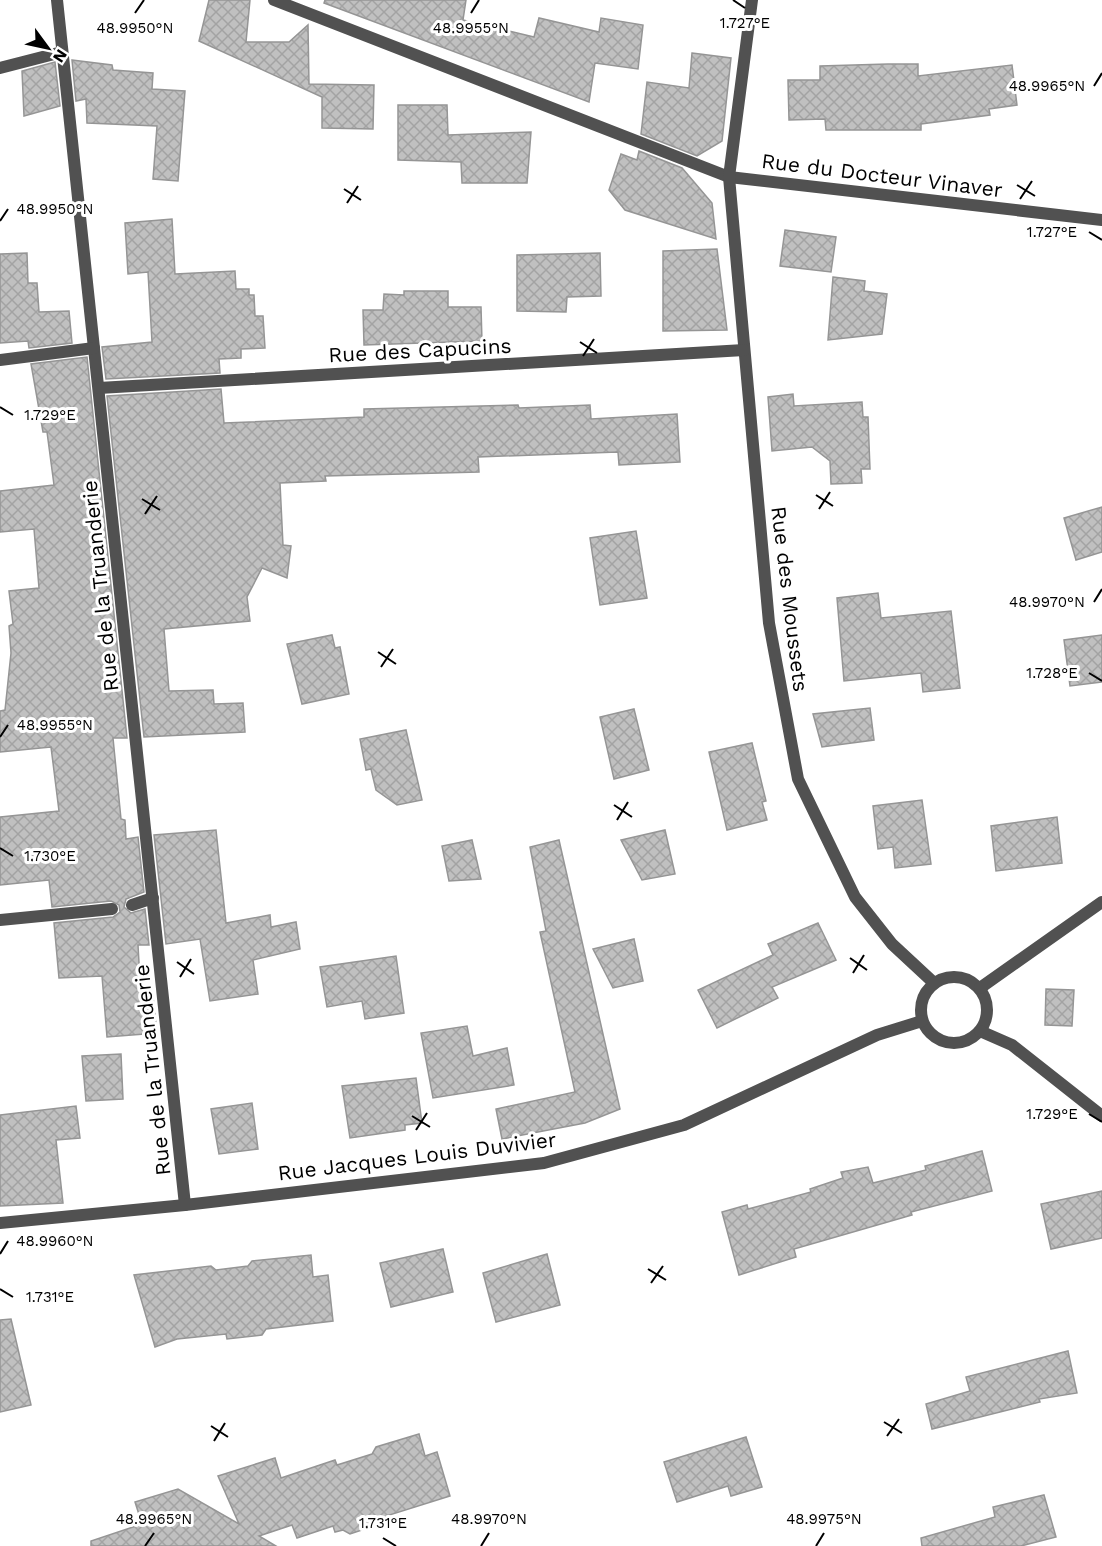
<svg xmlns="http://www.w3.org/2000/svg" width="1102" height="1546" font-family="'Work Sans',sans-serif">
<defs>
<pattern id="building-cross-hatch" width="8" height="8" patternUnits="userSpaceOnUse" patternTransform="scale(1.5)"><rect width="8" height="8" fill="#c0c0c0"/><path d="M0 0l8 8M0 8l8-8" fill="none" stroke="#a3a3a3"/></pattern>
</defs>
<rect width="100%" height="100%" fill="#fff"/>
<g fill="url(#building-cross-hatch)" stroke="#959595" stroke-width="1.5">
<polygon points="209,0 250,0 246,42 289,42 308,25 309,84 374,85 373,129 322,128 322,97 199,41"/>
<polygon points="325,0 466,0 463,20 534,37 539,18 599,32 601,18 643,25 638,69 595,63 589,102 324,3"/>
<polygon points="692,53 731,58 722,141 697,156 641,134 647,82 689,88"/>
<polygon points="72,60 112,65 113,70 153,73 152,89 185,91 178,181 153,179 157,126 87,123 86,99 76,101"/>
<polygon points="55,62 60,106 24,116 22,71"/>
<polygon points="888,64 918,64 918,76 1012,65 1017,105 989,109 990,115 921,124 921,130 826,130 825,119 789,120 788,80 820,80 820,66"/>
<polygon points="398,105 447,105 448,135 531,132 527,183 462,183 461,162 398,160"/>
<polygon points="639,151 682,168 712,203 716,239 625,210 609,190 621,154 637,160"/>
<polygon points="172,219 175,274 235,271 236,289 249,289 249,295 254,295 255,316 263,316 265,348 241,349 241,358 219,359 220,373 106,379 102,347 152,342 148,272 128,274 125,223"/>
<polygon points="785,230 836,237 831,272 780,266"/>
<polygon points="717,249 727,330 663,331 663,251"/>
<polygon points="27,253 28,283 37,283 39,312 69,311 72,343 29,348 28,341 0,343 0,254"/>
<polygon points="600,253 601,296 567,297 566,312 517,311 517,255"/>
<polygon points="833,277 865,281 864,291 887,294 882,334 828,340"/>
<polygon points="404,291 448,291 448,307 481,307 482,341 364,345 363,310 383,310 384,294 404,295"/>
<polygon points="87,357 127,738 113,738 121,819 125,820 126,839 138,837 144,892 126,899 124,907 131,913 145,909 149,945 138,945 141,998 153,997 157,1033 107,1037 102,976 59,978 54,923 113,917 120,912 119,905 111,901 52,907 49,880 0,885 0,817 59,811 51,747 0,752 0,711 5,710 11,653 9,626 13,624 9,591 39,588 34,529 0,532 0,491 54,485 47,432 43,432 31,364"/>
<polygon points="221,389 224,423 364,417 364,409 518,405 519,408 590,405 591,419 677,414 680,462 619,465 618,452 478,457 479,472 325,476 326,481 280,483 283,545 291,546 287,578 262,568 247,597 250,621 164,629 169,691 213,690 214,704 243,703 245,732 144,737 107,396"/>
<polygon points="793,394 794,406 862,402 863,417 868,417 870,469 861,469 862,483 831,484 830,461 812,447 772,451 768,397"/>
<polygon points="1102,507 1102,552 1076,560 1064,518"/>
<polygon points="636,531 647,598 600,605 590,538"/>
<polygon points="878,593 881,618 951,611 960,688 923,692 921,673 844,681 837,598"/>
<polygon points="332,635 335,648 340,647 349,694 302,704 287,644"/>
<polygon points="1102,635 1102,682 1070,686 1064,640"/>
<polygon points="870,708 874,740 822,747 813,714"/>
<polygon points="634,709 649,770 614,779 600,717"/>
<polygon points="406,730 422,800 397,805 376,790 371,769 366,770 360,739"/>
<polygon points="752,743 766,801 762,802 767,820 727,830 709,752"/>
<polygon points="922,800 931,864 895,868 893,847 878,849 873,806"/>
<polygon points="1057,817 1062,863 996,871 991,826"/>
<polygon points="216,830 226,923 270,915 271,927 296,922 300,949 253,960 258,994 210,1001 200,939 166,944 154,835"/>
<polygon points="665,830 675,874 642,880 621,840"/>
<polygon points="472,840 481,879 449,881 442,846"/>
<polygon points="559,840 620,1109 585,1123 502,1139 496,1109 575,1092 540,932 546,931 530,847"/>
<polygon points="818,923 836,960 772,987 778,998 717,1028 698,990 773,955 768,944"/>
<polygon points="634,939 643,981 613,988 593,949"/>
<polygon points="396,956 404,1013 365,1019 362,1001 327,1007 320,967"/>
<polygon points="1046,989 1074,990 1072,1026 1045,1025"/>
<polygon points="467,1026 473,1056 507,1048 514,1085 433,1098 421,1033"/>
<polygon points="121,1054 123,1099 86,1101 82,1056"/>
<polygon points="416,1078 422,1123 405,1125 405,1130 350,1138 342,1086"/>
<polygon points="252,1103 258,1149 219,1154 211,1109"/>
<polygon points="76,1106 80,1138 56,1140 63,1203 0,1206 0,1115"/>
<polygon points="982,1151 992,1191 911,1212 912,1215 794,1249 796,1257 739,1275 722,1212 747,1205 748,1209 811,1192 810,1189 843,1178 841,1172 868,1167 873,1183 926,1170 925,1166"/>
<polygon points="1102,1191 1102,1238 1051,1249 1041,1204"/>
<polygon points="443,1249 453,1292 391,1307 380,1263"/>
<polygon points="547,1254 560,1305 496,1322 483,1273"/>
<polygon points="311,1255 313,1277 328,1275 333,1321 266,1329 262,1335 227,1339 226,1334 177,1339 155,1347 134,1275 211,1266 216,1270 248,1266 252,1261"/>
<polygon points="11,1319 31,1405 0,1412 0,1320"/>
<polygon points="1068,1351 1077,1393 1039,1399 1040,1402 932,1429 926,1404 970,1391 966,1377"/>
<polygon points="419,1434 425,1456 437,1452 450,1496 386,1516 383,1523 350,1534 343,1530 335,1532 333,1526 297,1538 292,1525 259,1536 276,1546 91,1546 91,1541 142,1524 135,1502 178,1489 239,1524 218,1476 275,1458 281,1478 335,1460 337,1465 372,1454 376,1447"/>
<polygon points="746,1437 762,1487 731,1496 728,1486 677,1502 664,1462"/>
<polygon points="1044,1495 1056,1537 1021,1546 922,1546 921,1538 995,1517 993,1507"/>
</g>
<g fill="none" stroke-linecap="round" stroke-linejoin="round">
<g stroke="#515151" stroke-width="12">
<polyline points="57,0 185,1205"/>
<polyline points="274,0 729,177 1102,220"/>
<polyline points="752,0 729,177 769,623 798,779 855,897 892,944 934,983"/>
<polyline points="0,68 62,52"/>
<polyline points="0,360 94,348"/>
<polyline points="99,388 744,350"/>
<polyline points="132,905 153,898"/>
<polyline points="0,920 112,909"/>
<circle cx="954" cy="1010" r="33"/>
<polyline points="980,988 1102,902"/>
<polyline points="980,1031 1012,1045 1102,1116"/>
<polyline points="0,1223 185,1205 544,1163 684,1125 877,1035 922,1021"/>
</g>
</g>
<path fill="none" stroke="#000" stroke-width="2" d="M733 0 745 8M135 13 144 0M471 13 479 0M1094 86 1102 73M1017 185 1035 196M344 189 361 200M1020 199 1032 181M347 203 358 186M0 221 8 209M1089 232 1102 240M580 342 597 353M583 356 594 339M0 407 13 415M816 495 833 506M142 499 160 510M819 509 830 492M145 514 157 496M1094 602 1102 589M378 652 396 664M381 667 393 649M1089 673 1102 681M0 737 8 725M614 805 632 817M617 820 628 802M0 848 13 856M850 958 867 970M177 962 194 974M853 973 864 955M180 977 191 959M1089 1114 1102 1122M412 1116 430 1127M416 1130 427 1113M0 1254 8 1241M648 1269 666 1280M651 1283 663 1266M0 1289 13 1297M884 1422 902 1433M211 1426 228 1437M887 1436 899 1419M214 1441 225 1423M383 1538 396 1546M145 1546 154 1533M481 1546 489 1533M816 1546 824 1533"/>
<g text-anchor="middle" dominant-baseline="central" stroke-width="6" stroke-linejoin="round" paint-order="stroke">
<g font-size="21" fill="#000" stroke="#fff">
<text transform="translate(882 175) rotate(7)">Rue du Docteur Vinaver</text>
<text transform="translate(420 350) rotate(-3)">Rue des Capucins</text>
<text transform="translate(100 586) rotate(-96)">Rue de la Truanderie</text>
<text transform="translate(790 599) rotate(83)">Rue des Moussets</text>
<text transform="translate(152 1070) rotate(-96)">Rue de la Truanderie</text>
<text transform="translate(417 1156) rotate(-7)">Rue Jacques Louis Duvivier</text>
</g>
</g>
<g font-size="15" text-anchor="middle" fill="#000" stroke="#fff" stroke-width="6" stroke-linejoin="round" paint-order="stroke">
<text x="745" y="28">1.727°E</text>
<text x="135" y="33">48.9950°N</text>
<text x="471" y="33">48.9955°N</text>
<text x="1047" y="91">48.9965°N</text>
<text x="55" y="214">48.9950°N</text>
<text x="1052" y="237">1.727°E</text>
<text x="50" y="420">1.729°E</text>
<text x="1047" y="607">48.9970°N</text>
<text x="1052" y="678">1.728°E</text>
<text x="55" y="730">48.9955°N</text>
<text x="50" y="861">1.730°E</text>
<text x="1052" y="1119">1.729°E</text>
<text x="55" y="1246">48.9960°N</text>
<text x="50" y="1302">1.731°E</text>
<text x="154" y="1524">48.9965°N</text>
<text x="489" y="1524">48.9970°N</text>
<text x="824" y="1524">48.9975°N</text>
<text x="383" y="1528">1.731°E</text>
</g>
<g transform="translate(48 48) rotate(123)" stroke="#ffffff" stroke-width="4.5" paint-order="stroke">
<path d="M0-4.5L10 22L0 15L-10 22Z" fill="#000000"/>
<text y="-9" font-size="16" font-weight="bold" text-anchor="middle" fill="#000000">N</text>
</g>
</svg>
